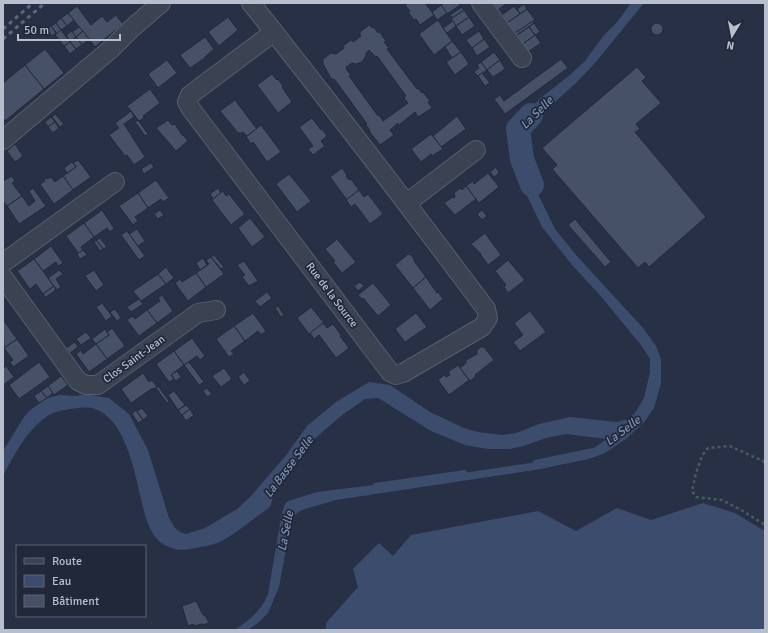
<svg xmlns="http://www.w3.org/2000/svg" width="768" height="633" font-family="Signika,sans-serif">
<rect width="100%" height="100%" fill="#273044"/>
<g fill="#3c4c6d">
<path d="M631 3H644L595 63 576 83 524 130 521 134 519 145 521 153 532 182 555 229 577 256 643 328 656 346 661 359V383L654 408 645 421 626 439 605 453 589 459 535 470 336 500 302 510 294 515 289 533 279 587 268 613 259 622 248 630H234C249 621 262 610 268 594L282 512 285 504 288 501 317 492 430 478 544 461 589 451 607 439 566 434 546 438 524 446 510 449H488L465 445 431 431 378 398 365 399 341 416 312 441 273 496 271 505 269 508C255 517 231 538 217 543 210 546 203 546 196 548 189 549 182 551 175 549 169 547 161 544 157 539 148 529 145 515 142 503 135 474 126 417 92 408 85 407 77 408 71 409 64 410 57 411 51 414 28 427 15 454 3 476V451L24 417 29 411 47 398 60 395 76 396 85 394 109 398 129 414 148 450 169 518 175 528 180 532 186 534 205 528 237 509 251 496 287 454 307 426 336 402 369 382 390 385 430 412 464 428 478 432 503 435 516 433 539 424 570 417 617 422 628 419 635 413 644 398 650 372V359L641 345 598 293 572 265 542 227 522 185 512 152 509 131 512 125 542 97 571 74 585 61 604 35 617 22Z"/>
<polygon points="703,503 735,513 765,531 765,630 326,630 326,623 358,587 353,569 379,543 393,556 411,535 538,511 576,531 617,508 651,520"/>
</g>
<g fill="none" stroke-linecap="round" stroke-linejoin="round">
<g stroke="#3c4c6d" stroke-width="4">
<polyline points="535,462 593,450"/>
<polyline points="375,485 465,472"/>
</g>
<polyline stroke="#3c4c6d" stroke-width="24" points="531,115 518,129 522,159 532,185"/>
</g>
<g fill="#465066" stroke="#222a3b" fill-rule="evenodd">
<polygon points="408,3 425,3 434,15 420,25 416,19 414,20 408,12 410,11 405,5"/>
<polygon points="444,3 459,3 460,5 447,14 441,5"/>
<polygon points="493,3 507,3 498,10"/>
<polygon points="524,4 527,9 520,14 517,9"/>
<polygon points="441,5 447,13 437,20 432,12"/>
<polygon points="77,6 91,25 102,16 107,22 116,15 123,24 95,47 68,13"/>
<polygon points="514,6 520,14 507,23 502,15"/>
<polygon points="462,7 464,10 452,18 450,15"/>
<polygon points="527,9 535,20 515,33 507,23"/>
<polygon points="464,10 469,17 456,26 451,19"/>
<polygon points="68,13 74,20 67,26 61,18"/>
<polygon points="228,17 238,30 219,46 208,32"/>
<polygon points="469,17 475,26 462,35 456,26"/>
<polygon points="61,18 67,26 61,30 56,23"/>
<polygon points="438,20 452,41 434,55 419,34"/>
<polygon points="453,21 456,26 447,33 443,28"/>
<polygon points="533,21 534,23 517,35 515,33"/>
<circle cx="657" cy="29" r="6"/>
<polygon points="56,23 61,30 57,34 51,26"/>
<polygon points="534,23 540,32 535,35 529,27"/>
<path d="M369 25 373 28 374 27 378 33 379 31 386 41 384 42 389 48 387 49 417 89 418 88 422 93 423 92 430 101 428 102 432 108 418 117 415 112 399 125 398 123 390 130 394 135 380 145 369 131 370 130 366 125 367 124 338 84 334 79 332 80 323 64V59L331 53 336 54 344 48 343 46 351 40 353 42 361 36 360 35V32ZM369 50 376 57 377 56 406 96 404 98 408 103 383 121 379 115 378 116 349 76 351 75 346 69 347 68 346 67 352 63 356 64 362 62 366 56V53Z"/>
<polygon points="51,26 56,33 52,36 47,29"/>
<polygon points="79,27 83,31 76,37 72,32"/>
<polygon points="529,27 535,35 523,44 517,35"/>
<polygon points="61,30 70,42 64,46 55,35"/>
<polygon points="72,31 76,37 70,42 66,35"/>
<polygon points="83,31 89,39 82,45 76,37"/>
<polygon points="479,31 484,39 472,48 466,40"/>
<polygon points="535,35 541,43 528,52 523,44"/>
<polygon points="76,37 82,45 76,49 70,42"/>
<polygon points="205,37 214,49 205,57 205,58 190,68 180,55"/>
<polygon points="484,39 490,47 477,56 472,48"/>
<polygon points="452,41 461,52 452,58 445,47"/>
<polygon points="70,42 76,49 70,54 64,46"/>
<polygon points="45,49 64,73 44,89 25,65"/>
<polygon points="461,52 469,64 455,75 446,62"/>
<polygon points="494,52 500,60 487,70 481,62"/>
<polygon points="561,59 568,68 505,114 494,99 500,95 504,101"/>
<polygon points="167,60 177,73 158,88 148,74"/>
<polygon points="500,60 505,69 493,77 487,70"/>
<polygon points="481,62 487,70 478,76 474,72 479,68 477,65"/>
<polygon points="25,65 44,89 5,121 3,118 3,83"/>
<polygon points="637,67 646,77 642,81 661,103 636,124 640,129 635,132 706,217 649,267 645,262 638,268 552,169 557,165 542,148"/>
<polygon points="482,73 490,83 485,86 478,76"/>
<polygon points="272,74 277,80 278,79 283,86 282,87 292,102 278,113 257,85"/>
<polygon points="150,89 160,103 143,116 144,118 139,121 127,106"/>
<polygon points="235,100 257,129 247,136 243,132 241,133 238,133 220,111"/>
<polygon points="131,111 134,117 124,124 145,157 134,165 127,155 125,156 109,135 119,128 115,123"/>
<polygon points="55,114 64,124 60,127 52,117"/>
<polygon points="457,116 466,129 441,147 433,136"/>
<polygon points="51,117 55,122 48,127 45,122"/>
<polygon points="312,118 321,130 322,129 327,136 321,141 325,146 313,155 308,149 313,146 299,127"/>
<polygon points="138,120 148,134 145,136 135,122"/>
<polygon points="168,120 172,125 175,124 182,135 184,136 188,141 176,151 156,128"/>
<polygon points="55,122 59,128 53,133 48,127"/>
<polygon points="261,125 281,152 267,162 253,142 251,144 246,137"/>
<polygon points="431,134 443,149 432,156 431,154 421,162 411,149"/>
<polygon points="15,144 23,156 15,162 7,151"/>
<polygon points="78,160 91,177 73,190 63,176 76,167 73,163"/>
<polygon points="72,162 76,167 67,173 64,168"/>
<polygon points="151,163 154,167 144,174 141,169"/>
<polygon points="496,167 499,173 494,177 490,172"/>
<polygon points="342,168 347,175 346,176 349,180 351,179 359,190 347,200 330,177"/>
<polygon points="488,173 499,187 479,203 466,186 473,181 474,184"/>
<polygon points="289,174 311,201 297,212 276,184"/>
<polygon points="12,176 15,181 12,183 22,196 7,206 3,201 3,181"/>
<polygon points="63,176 73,190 54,204 40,184 45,181 44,179 46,178 47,179 51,177 55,182"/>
<polygon points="156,180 169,198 163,202 161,199 148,208 138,193"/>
<polygon points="466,186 476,199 455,215 444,203 451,198 455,197 454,193 460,188 462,190"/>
<polygon points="33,188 46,206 19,224 7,206 22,196 29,206 35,201 29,191"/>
<polygon points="218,188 221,193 213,199 210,194"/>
<polygon points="359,190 364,197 368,194 383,214 370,224 355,204 351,207 346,200"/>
<polygon points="223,191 226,196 229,194 245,214 231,225 212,200"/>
<polygon points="138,193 148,208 135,217 138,221 133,225 119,206"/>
<polygon points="102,210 114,228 110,232 107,228 94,237 84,223"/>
<polygon points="160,210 164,215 158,219 154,214"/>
<polygon points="482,210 487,216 482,220 477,214"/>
<polygon points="250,218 265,237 252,247 238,228"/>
<polygon points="575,219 611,262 605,267 568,225"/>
<polygon points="84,223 94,237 81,247 83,250 79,254 66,236"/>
<polygon points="137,229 145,241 138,246 129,234"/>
<polygon points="127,231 145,256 139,260 121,235"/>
<polygon points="485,233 501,255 488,265 480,254 481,254 471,244"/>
<polygon points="100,238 107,247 103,249 96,240"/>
<polygon points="337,239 356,262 342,273 333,262 335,261 325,249"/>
<polygon points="96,240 103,249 100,251 94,242"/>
<polygon points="51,246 63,263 58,266 56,262 43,271 34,259"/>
<polygon points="83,250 87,255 80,259 77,254"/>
<polygon points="408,254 411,255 414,259 414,261 426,277 413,288 395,265"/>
<polygon points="214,255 224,267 221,269 211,257"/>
<polygon points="211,257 224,274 206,287 196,273 209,264 206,260"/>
<polygon points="203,258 207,265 200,270 196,263"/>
<polygon points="34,259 54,286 43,294 36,284 30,289 17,271"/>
<polygon points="508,260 525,280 508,293 504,287 506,285 495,271"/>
<polygon points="244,261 258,281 249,286 242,277 245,275 237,265"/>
<polygon points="166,267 174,278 166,284 158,274"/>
<polygon points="59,270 63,274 56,279 61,287 57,290 48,278"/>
<polygon points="94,270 104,285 96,291 85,276"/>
<polygon points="196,273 206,287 188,301 175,283 180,279 182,282"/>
<polygon points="158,274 166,284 141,301 133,291"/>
<polygon points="426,277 437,293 438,292 443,299 430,310 413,288"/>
<polygon points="360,282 364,286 358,291 354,286"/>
<polygon points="373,283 391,305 378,316 363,298 362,299 358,295"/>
<polygon points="54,286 56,290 46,297 43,294"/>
<polygon points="267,292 272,298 260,307 255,301"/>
<polygon points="162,295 173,311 157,323 147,310 160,301 158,298"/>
<polygon points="139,299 143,304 131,312 127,307"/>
<polygon points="102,303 112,316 106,321 96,307"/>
<polygon points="278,306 284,315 281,317 275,308"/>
<polygon points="311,307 324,323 309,334 297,318"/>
<polygon points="115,309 121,318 117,321 110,312"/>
<polygon points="147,310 157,323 139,336 127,320 132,316 135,319"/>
<polygon points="530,311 546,332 520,351 513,342 523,335 514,323"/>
<polygon points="253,313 266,331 261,335 258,331 245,341 234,326"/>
<polygon points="416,313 427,327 405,342 395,329"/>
<polygon points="4,321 17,339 4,348 3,322"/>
<polygon points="323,323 327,328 333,324 341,335 340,336 349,348 336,358 319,335 314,339 310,333"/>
<polygon points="234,326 245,341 231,351 234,354 229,357 216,339"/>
<polygon points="112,328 125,346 107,359 96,344 109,335 107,332"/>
<polygon points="105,329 109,335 96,344 92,339"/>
<polygon points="86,332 91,338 81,345 76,339"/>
<polygon points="192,338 205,356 200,360 197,356 184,365 174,351"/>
<polygon points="17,339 29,356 13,367 10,362 13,360 4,348"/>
<polygon points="75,342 78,347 70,353 66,348"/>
<polygon points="96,344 107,359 89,372 76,354 81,350 83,354"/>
<polygon points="481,347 484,347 494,360 475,375 476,376 470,381 460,368 466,363 466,360 477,354 477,350"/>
<polygon points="174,351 184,365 171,375 174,379 169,382 156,364"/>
<polygon points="39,362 50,377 19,399 9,385"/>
<polygon points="189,362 204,382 199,385 184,365"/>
<polygon points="458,365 469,380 449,395 438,380 444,375 446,377 450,375 448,372"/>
<polygon points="6,366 14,377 3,385 3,369"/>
<polygon points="224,368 232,379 221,387 212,376"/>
<polygon points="177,371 181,377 176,381 171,375"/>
<polygon points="244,372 250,381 244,385 238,377"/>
<polygon points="143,373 149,382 152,380 157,387 154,389 153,388 131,403 121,389"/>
<polygon points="61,376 68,385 54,395 48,386"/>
<polygon points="48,386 53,393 47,398 41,391"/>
<polygon points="158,386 169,401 167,403 156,388"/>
<polygon points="207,388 212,394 207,397 203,391"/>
<polygon points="41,391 47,398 39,403 34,396"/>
<polygon points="174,391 185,405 178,410 168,395"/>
<polygon points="186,405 190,409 182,415 178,410"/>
<polygon points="142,408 148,416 143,420 137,411"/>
<polygon points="190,409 194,415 186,421 182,415"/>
<polygon points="136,410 143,420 138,423 132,414"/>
<polygon points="196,601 203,615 205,615 209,623 202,625 202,624 194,626 193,624 188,626 182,606"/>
</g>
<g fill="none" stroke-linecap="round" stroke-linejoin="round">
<g stroke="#575e6e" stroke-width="20">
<g id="minor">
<path d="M251 3C331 104 409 206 486 309L488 318 482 327 403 373 396 375 390 372 191 109 187 102 190 95 274 32"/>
<polyline points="481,3 522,58"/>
<polyline points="3,140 112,48 131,29 161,3"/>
<polyline points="407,203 476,150"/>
<polyline points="3,263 115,182"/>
<polyline points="3,277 78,381 86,385 98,385 198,313 216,310"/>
</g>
</g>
<polyline stroke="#475c61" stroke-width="2.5" stroke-dasharray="3 3" stroke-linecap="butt" points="765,462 730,446 708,448 702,456 696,473 692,491 696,497 722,500 743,511 765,525"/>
<use href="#minor" stroke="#3b4353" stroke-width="18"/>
<g stroke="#5d667a" stroke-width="3" stroke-dasharray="4 4" stroke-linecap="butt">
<polyline points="3,29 33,3"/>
<polyline points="3,39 45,3"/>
</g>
</g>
<g text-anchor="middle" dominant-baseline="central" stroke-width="3.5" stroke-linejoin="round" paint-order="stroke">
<g font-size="11" fill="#b9becd" stroke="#202839">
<text transform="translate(332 295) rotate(53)">Rue de la Source</text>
<text transform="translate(134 359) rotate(-36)">Clos Saint-Jean</text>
</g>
<g font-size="12" font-style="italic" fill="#7f91b4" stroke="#202839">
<text transform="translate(537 113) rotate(-45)">La Selle</text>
<text transform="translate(623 431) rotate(-37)">La Selle</text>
<text transform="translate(289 467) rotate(-53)">La Basse Selle</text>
<text transform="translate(286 531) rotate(-79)">La Selle</text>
</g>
</g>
<rect width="768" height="633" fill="none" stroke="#b9becd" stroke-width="8"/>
<rect x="16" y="545" width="130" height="72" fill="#202839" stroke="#5d6474"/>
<rect x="24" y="558" width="20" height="6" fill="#3b4353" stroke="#5d6474"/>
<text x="52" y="565" font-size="12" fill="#b9becd">Route</text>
<rect x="24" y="575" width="20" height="12" fill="#3c4c6d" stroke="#5d6474"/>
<text x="52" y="585" font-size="12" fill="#b9becd">Eau</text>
<rect x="24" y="595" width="20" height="12" fill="#465066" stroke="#5d6474"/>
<text x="52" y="605" font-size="12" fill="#b9becd">Bâtiment</text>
<g transform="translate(732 36) rotate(190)" stroke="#202839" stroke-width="3" paint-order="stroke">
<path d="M0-3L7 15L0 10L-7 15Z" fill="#b9becd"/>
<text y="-6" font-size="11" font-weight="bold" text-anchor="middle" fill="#b9becd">N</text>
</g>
<path d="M18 34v6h102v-6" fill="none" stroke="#b9becd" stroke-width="2"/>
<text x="24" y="34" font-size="12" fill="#b9becd" stroke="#202839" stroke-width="3" paint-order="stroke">50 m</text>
</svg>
